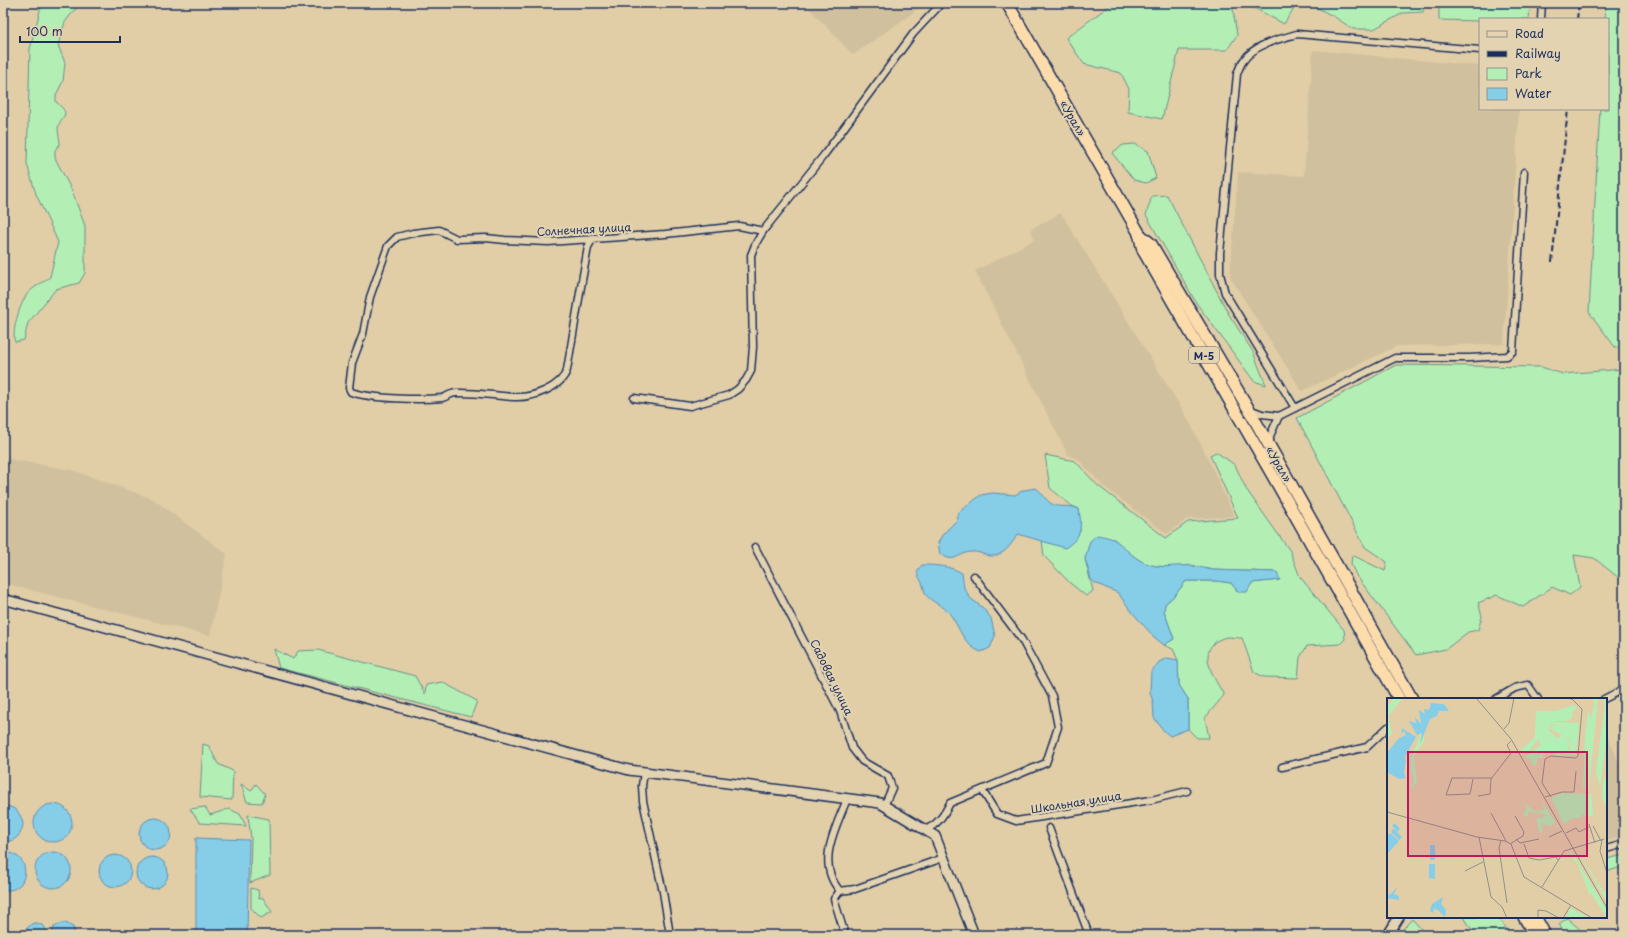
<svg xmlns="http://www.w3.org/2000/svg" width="1627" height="938" font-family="'Playpen Sans',sans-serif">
<rect width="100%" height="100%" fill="#e1cea7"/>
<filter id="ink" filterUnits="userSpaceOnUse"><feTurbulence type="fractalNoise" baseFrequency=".025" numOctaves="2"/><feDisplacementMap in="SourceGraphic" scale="8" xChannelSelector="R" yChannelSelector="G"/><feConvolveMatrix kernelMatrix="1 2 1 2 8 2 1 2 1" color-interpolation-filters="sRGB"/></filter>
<g filter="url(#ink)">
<g fill="#d1c09d">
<polygon points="804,3 927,3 853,55"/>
<polygon points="1313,50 1480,66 1480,109 1519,109 1504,344 1397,346 1302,391 1230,277 1238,172 1304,176"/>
<polygon points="1061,213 1184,412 1204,450 1234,516 1187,519 1167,534 1103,486 1079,460 1068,455 975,271 1034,240 1031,229"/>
<polygon points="3,458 72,470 153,499 227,554 210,636 3,583"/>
<polygon points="1606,733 1624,773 1624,836 1606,841"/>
</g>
<g fill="#b3efb4" stroke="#678f89">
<path d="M42 3H80L65 22 58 45 65 63 63 81 56 95V102C73 117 61 113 58 128 58 133 60 140 60 144L55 150V158L72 191 85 226V273L79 283 56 289 28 323 24 340 15 342C11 331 21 300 29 292 35 286 44 282 50 277L58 242 36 194 27 164 30 49Z"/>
<polygon points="1113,3 1232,3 1237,35 1227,50 1179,50 1162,119 1128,112 1129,89 1121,73 1084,64 1066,38"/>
<polygon points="1245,3 1297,3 1284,24"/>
<polygon points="1308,3 1424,3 1423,12 1403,13 1374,29 1353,29 1333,16"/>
<polygon points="1439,3 1530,3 1529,19 1480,19 1480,21 1439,20"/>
<polygon points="1606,3 1624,3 1624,348 1615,347 1589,312 1600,109 1608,109 1608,19 1605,19"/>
<polygon points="1135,144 1148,151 1156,178 1146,183 1134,180 1112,153 1123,145"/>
<polygon points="1167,195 1228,313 1253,352 1266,385 1254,381 1197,304 1146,215 1152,196"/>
<polygon points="1396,365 1541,367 1563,374 1624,369 1624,582 1594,558 1574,555 1580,587 1570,595 1552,587 1523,607 1497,595 1478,603 1482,616 1478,630 1468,632 1446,649 1416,655 1356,575 1351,564 1352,555 1385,571 1387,562 1365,547 1297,418"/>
<path d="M1216 452 1235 465 1246 489 1290 551 1300 577 1344 630 1345 639 1340 644 1307 646 1300 657 1298 678 1264 677 1254 672 1242 638C1236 638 1228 636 1223 638 1194 648 1214 678 1224 695L1205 718 1209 738H1197L1188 729V699L1179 685 1178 660 1173 649 1164 645 1174 639 1164 611 1165 604 1175 595 1186 581H1217L1231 583 1238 592 1252 583 1279 580 1277 572 1211 570 1191 565 1175 567 1153 566 1142 562 1128 552 1114 539 1090 541 1085 559 1093 591 1086 596 1070 583 1044 556 1042 540 1052 543 1080 532 1079 509 1072 506 1050 488 1045 455 1075 461 1097 485 1166 538 1188 522 1238 518 1210 455Z"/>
<polygon points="274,649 293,659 298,651 318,650 415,676 425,694 426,685 442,682 477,701 471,717 279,668"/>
<polygon points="203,744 209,746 218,764 233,771 232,800 200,797"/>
<polygon points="241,784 251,791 256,784 265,794 262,803 247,802"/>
<polygon points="205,807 210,815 229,809 240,814 246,826 200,823 190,809"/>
<polygon points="248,815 269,819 270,875 250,883 251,838"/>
<polygon points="1624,855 1624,866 1606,872 1606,859"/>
<polygon points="251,888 258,890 259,899 263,898 272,912 261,918 251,908"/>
<polygon points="1464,917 1498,917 1511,935 1475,935"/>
<polygon points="1567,918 1585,934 1586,935 1565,935 1559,924"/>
<polygon points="1412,919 1421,929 1417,935 1398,935"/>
</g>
<g fill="#86cde8" stroke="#5b8eb1">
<path d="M1036 488C1042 492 1045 499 1050 503 1059 509 1069 504 1079 509 1082 528 1082 537 1065 548L1018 534C1012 543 1005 555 993 556 987 557 979 551 972 552 958 552 956 565 940 554L938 543 942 535 957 520 959 512 981 495 992 493 1015 495 1024 490Z"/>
<path d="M1097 535C1102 536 1110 537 1115 540 1128 549 1134 561 1152 565 1166 569 1179 564 1192 566 1199 566 1206 569 1213 570 1234 571 1256 571 1277 572L1280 580 1252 583 1247 592H1238L1231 583 1217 581H1186L1175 595 1165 604 1164 611 1174 639 1164 645 1154 637 1132 612 1118 593 1095 583 1091 579 1085 559 1090 541Z"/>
<path d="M922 565C936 565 950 566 962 573L964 588 970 598 982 607 991 618 995 636 990 648 981 652C964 646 960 628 950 614 944 605 932 603 926 595 924 591 924 587 922 583 918 574 914 573 922 565Z"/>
<polygon points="1167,658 1178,660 1179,685 1188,699 1188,729 1170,736 1164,731 1154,718 1153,702 1150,692 1151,672 1159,662"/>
<circle cx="53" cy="823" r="19"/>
<path d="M3 806C15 806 21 813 23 824 22 835 15 842 3 842Z"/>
<circle cx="155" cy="834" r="16"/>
<polygon points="196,838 249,840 247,935 196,935"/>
<circle cx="53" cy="870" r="18"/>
<path d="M3 852C34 852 30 894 3 890Z"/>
<circle cx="115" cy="871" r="16"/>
<circle cx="152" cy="873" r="16"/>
<polygon points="33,923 37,923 44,926 48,935 25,935 27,928"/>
<polygon points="62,923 66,923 73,927 76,935 52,935 54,927"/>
</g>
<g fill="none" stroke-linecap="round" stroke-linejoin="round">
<g stroke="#1b2f5e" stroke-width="9">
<g id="street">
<polyline points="1541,19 1542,3"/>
<path d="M593 238 588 247 583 275 567 370C561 388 532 398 514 397 495 396 476 392 456 393 451 393 447 397 442 398 421 400 371 399 351 392L349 388 352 363 363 334 370 297 388 246 397 237 413 233 439 230 457 239 486 238 505 240 548 242 665 234 739 226 763 231"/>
<polyline points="634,398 690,406 729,395 738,389 746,380 751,371 753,347 751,255 755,245 763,231 824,155 913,34 938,7 938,3"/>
<path d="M1295 408 1225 293 1220 274V253L1237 74C1239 69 1241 63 1244 60 1255 44 1280 39 1297 34L1480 50"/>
<polyline points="1249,409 1262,414 1279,416 1395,358 1469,358 1507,356 1513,351 1524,172"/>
<polyline points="1270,444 1270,436 1279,416"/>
<polyline points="755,547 840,711 852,748 862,761 888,776 892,788 884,806"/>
<polyline points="1496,699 1515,688 1528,685 1538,699"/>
<polyline points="1604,699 1624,689"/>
<polyline points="1282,767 1367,747 1388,727"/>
<polyline points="644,772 642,786 643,801 663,892 670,935"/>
<polyline points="982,790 997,814 1016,821 1151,800 1187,791"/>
<polyline points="1049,828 1089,935"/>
<path d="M924 830C937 826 944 815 950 803L1046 763 1058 727 1052 696 1022 640 974 576"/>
<polyline points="1606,849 1624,844"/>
<polyline points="840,891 855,889 943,858"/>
<path d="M840 891C815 863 836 828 847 799"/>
<polyline points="840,891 834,899 845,935"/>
</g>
</g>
<g stroke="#1b2f5e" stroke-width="12">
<g id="secondary">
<polyline points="3,599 629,770 880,803 935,836 974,935"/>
<polyline points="1388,935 1399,917"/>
</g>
</g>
<g stroke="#1b2f5e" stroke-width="14">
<g id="highway">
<polyline points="1007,3 1139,233 1143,250 1273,476 1399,699"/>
<polyline points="1139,234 1151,244 1248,408 1412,699"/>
<polyline points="1524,917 1535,935"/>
<polyline points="1535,917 1545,935"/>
</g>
</g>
<use href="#street" stroke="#e4d3b0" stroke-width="6"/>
<use href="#secondary" stroke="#e4d3b0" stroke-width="9"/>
<use href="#highway" stroke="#fddcac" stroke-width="11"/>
<g stroke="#1b2f5e" stroke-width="2" stroke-dasharray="6 3" stroke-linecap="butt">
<polyline points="1577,19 1579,3"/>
<polyline points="1552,262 1568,109"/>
</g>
</g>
</g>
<g text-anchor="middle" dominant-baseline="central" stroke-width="4" stroke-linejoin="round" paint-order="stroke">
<rect fill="#e4d3b0" stroke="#576077" stroke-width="1" x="1189" y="347" width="30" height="16" rx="3"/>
<g font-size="10" font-weight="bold" fill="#1b2f5e">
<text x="1204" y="355">М-5</text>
</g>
<g font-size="11" fill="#1b2f5e" stroke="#e4d3b0">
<text transform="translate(1073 118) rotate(60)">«Урал»</text>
<text transform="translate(584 229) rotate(-3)">Солнечная улица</text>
<text transform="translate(1279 464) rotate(60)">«Урал»</text>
<text transform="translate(832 677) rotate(64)">Садовая улица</text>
<text transform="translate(1076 802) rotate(-9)">Школьная улица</text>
</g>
</g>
<g transform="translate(1387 698)">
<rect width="220" height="220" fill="#e1cea7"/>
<path d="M7 0H16L1 18 5 35 0 41V9ZM205 0H211L202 88V93H199L196 89 198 38 201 13 204 21 207 7 209 8ZM216 0H220V38L213 90 209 73 218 6ZM187 7 190 10 186 13 185 20 179 23H168L162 29V33L170 40 175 37 184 45V43L175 37 163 31 168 24 192 25 189 57H179V53L183 51 184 45 178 56 170 58 164 54 162 57 157 54 156 60H151L149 67H145L144 62 138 59 154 47 151 41 142 53H134L148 39 149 13H169ZM37 33V43L27 59 30 84 23 92 27 81 24 72V60L34 36 35 43ZM220 80V109H219L215 97 217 81ZM175 95 204 96 206 117 202 119 195 116 194 120H186L177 126 164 100ZM136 104 149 114 157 111 155 104 169 125 165 126 164 129 154 125 156 131 153 136 149 121 162 117 141 114V120L136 116 140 110ZM184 153 220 212V220L204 195 203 197 191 167 182 155ZM193 156 218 196 220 193V204ZM183 210H184L202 220H179Z" fill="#b3efb4"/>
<path d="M44 5 57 6 62 13H52L50 18 43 21 33 46 35 35 30 37 22 23 29 25 28 19 34 26 32 12 38 16 37 11 42 12ZM15 30 29 39 18 59 19 63 17 75 19 80 12 81 0 74V55L11 41 19 37 17 33 14 36ZM8 125 13 131 10 134 15 139 12 142 4 134 6 131 10 133 5 128ZM3 135 12 143 0 156V138ZM43 147H48V162H43ZM42 166H48V181L42 180ZM10 189 7 196 12 198V202L0 200V197L4 196ZM56 199 54 206 59 212 58 219 51 212 47 211 46 215 43 213 45 206Z" fill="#86cde8"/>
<path fill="none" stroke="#928e8a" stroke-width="1" d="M89 0 124 41 220 210M117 31 122 25 127 0M86 81 83 96 59 97 65 80H105M91 98 103 96 104 81 124 55 120 47 124 43M158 99 175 94H187L189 73M164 99 155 85 158 61 164 58 189 60 191 58 195 11 185 1 178 0M0 114 90 139 118 143 124 146 137 179 205 220M104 115 119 143M202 126 208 145M206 128 214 143M179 135 189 130 192 134 202 129M92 139 104 199 115 209 120 220M162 139 175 133M129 141 133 145 152 141M114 142 112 150 120 205M215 142 213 153 220 175M123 146 136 138 137 134 128 118M137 146 142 160 152 162 169 159 171 162M78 173 96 164M155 189 177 153 217 141M151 220V212L159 213 172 220M176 220 184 207"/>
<path fill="#c2185b" fill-opacity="0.15" stroke="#c2185b" stroke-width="2" d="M21 54H200V158H21Z"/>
<rect width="220" height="220" fill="none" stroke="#1b2f5e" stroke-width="2"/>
</g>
<rect width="1627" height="938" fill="none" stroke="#e4d3b0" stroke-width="16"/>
<rect x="8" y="8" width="1611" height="922" fill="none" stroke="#1b2f5e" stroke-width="1.5" filter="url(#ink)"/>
<rect x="1479" y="18" width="130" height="92" fill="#e4d3b0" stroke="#94918f"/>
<rect x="1487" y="31" width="20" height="6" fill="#e4d3b0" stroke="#94918f"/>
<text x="1515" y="38" font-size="12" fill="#1b2f5e">Road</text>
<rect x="1487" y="51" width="20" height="6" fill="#1b2f5e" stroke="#94918f"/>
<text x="1515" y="58" font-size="12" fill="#1b2f5e">Railway</text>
<rect x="1487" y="68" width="20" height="12" fill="#b3efb4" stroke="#94918f"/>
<text x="1515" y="78" font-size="12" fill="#1b2f5e">Park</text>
<rect x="1487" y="88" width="20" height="12" fill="#86cde8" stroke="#94918f"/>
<text x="1515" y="98" font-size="12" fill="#1b2f5e">Water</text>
<path d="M20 36v6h100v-6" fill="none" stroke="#1b2f5e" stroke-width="2"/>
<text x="26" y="36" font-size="12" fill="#1b2f5e" stroke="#e4d3b0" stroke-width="3" paint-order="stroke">100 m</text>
</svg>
